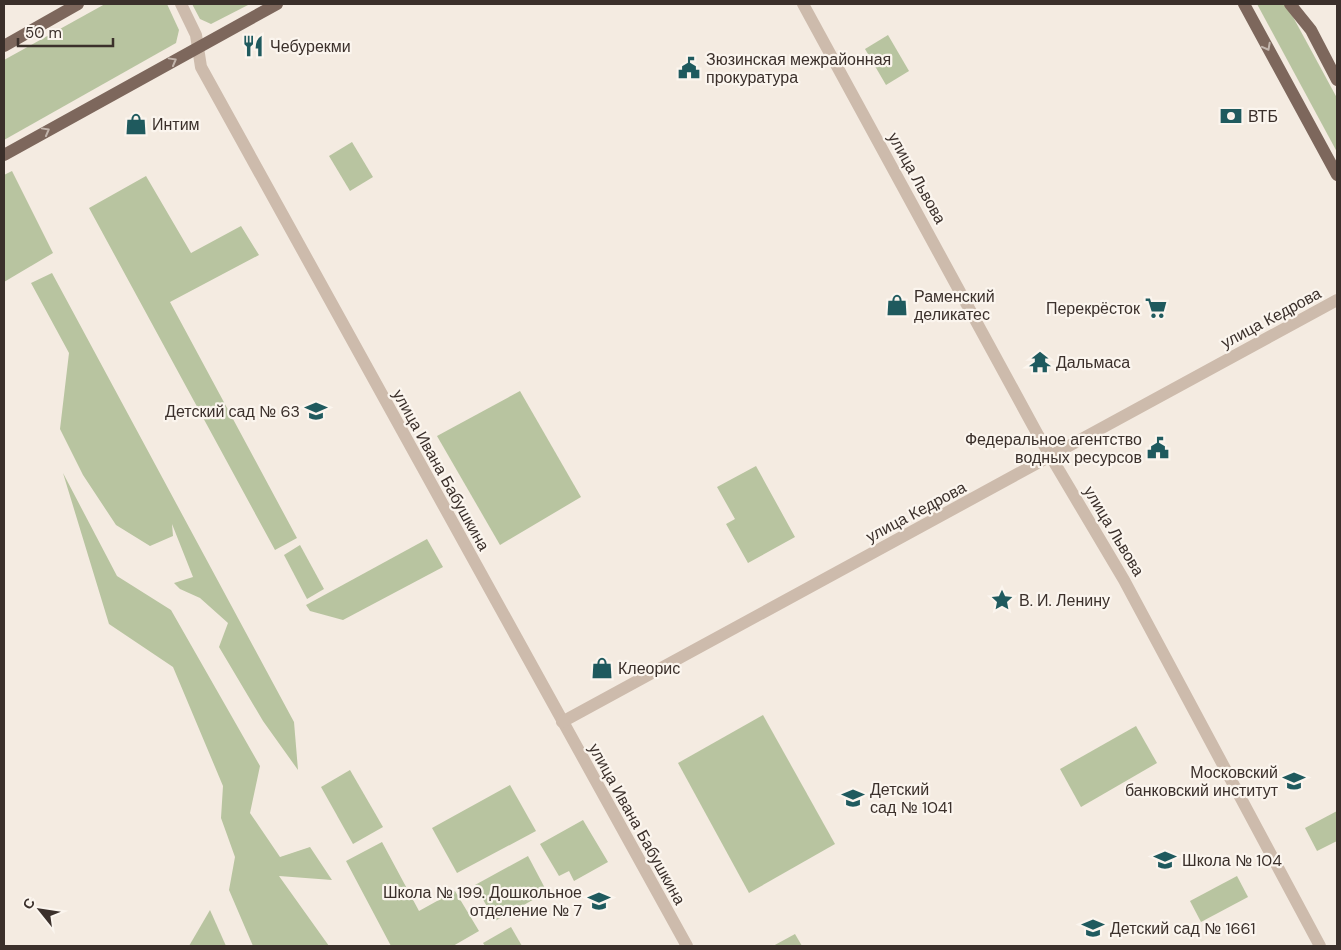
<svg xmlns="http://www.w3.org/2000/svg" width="1341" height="950" font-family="'DM Sans',sans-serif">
<rect width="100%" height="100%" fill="#f4ebe1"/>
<g fill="#b8c4a0">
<polygon points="105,4 167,4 179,30 176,43 4,140 4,60"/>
<polygon points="192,4 250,4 211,24 200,19"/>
<polygon points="1257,4 1286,4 1337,98 1337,152"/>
<polygon points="888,35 909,71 886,85 865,49"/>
<polygon points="352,142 373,177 350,191 329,156"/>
<polygon points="12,171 53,253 4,282 4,175"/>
<polygon points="146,176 191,253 241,226 259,255 170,302 297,538 275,550 89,208"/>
<polygon points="52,273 294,722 298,770 263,721 219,647 228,623 200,598 180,589 174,583 193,577 172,524 173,536 150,546 116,525 83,475 60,429 69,353 31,283"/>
<polygon points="520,391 581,497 500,545 437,436"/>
<polygon points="756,466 795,537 748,563 726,524 735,519 717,487"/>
<polygon points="63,473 117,576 171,610 260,766 250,813 280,857 310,847 332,880 279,876 329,946 253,946 229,890 235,857 221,818 223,786 173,667 109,624"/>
<polygon points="427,539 443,567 343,620 310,611 306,605"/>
<polygon points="300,545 324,589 307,599 284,555"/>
<polygon points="763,715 835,844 749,893 678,763"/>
<polygon points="1136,726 1157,763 1081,807 1060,769"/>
<polygon points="350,770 383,827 353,844 321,787"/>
<polygon points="510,785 536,831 457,873 432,828"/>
<polygon points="1337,811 1337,841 1317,851 1305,828"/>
<polygon points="583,820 608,862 574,881 569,871 559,876 540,844"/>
<polygon points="382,842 419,911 455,891 479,931 453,946 391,946 346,861"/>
<polygon points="528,856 547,892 495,921 475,885"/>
<polygon points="1237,876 1248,897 1201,922 1190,901"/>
<polygon points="210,910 226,946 189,946"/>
<polygon points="511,927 522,946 485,946 483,943"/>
<polygon points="795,934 802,946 773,946"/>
</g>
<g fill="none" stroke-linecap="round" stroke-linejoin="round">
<g stroke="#cdbbac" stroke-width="12">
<polyline points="181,4 196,35 201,67 687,946"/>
<polyline points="803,4 1038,435 1124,580 1320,946"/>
<polyline points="562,722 1337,300"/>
</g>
<g stroke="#7d675c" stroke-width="12">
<polyline points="1244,4 1337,175"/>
<polyline points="1290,4 1311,30 1337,80"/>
<polyline points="4,46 78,4"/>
<polyline points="4,155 277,4"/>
</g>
</g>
<defs><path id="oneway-chevron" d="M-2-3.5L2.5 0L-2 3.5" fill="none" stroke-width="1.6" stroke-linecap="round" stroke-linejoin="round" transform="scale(1.25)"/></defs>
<g stroke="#c2b5ac">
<use href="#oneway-chevron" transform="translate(1267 47) rotate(62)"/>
<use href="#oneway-chevron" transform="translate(173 61) rotate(-29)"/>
<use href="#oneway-chevron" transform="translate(46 131) rotate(-29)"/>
</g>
<defs>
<g id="restaurant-bare" transform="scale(1.725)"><path d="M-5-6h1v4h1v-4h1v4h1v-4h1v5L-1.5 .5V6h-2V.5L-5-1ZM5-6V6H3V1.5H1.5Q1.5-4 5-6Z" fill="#1f5a5e" stroke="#fbf5ee" stroke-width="2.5" paint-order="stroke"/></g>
<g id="civic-bare" transform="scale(1.725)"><path d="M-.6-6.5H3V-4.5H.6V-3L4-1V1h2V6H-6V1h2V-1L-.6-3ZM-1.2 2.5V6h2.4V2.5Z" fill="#1f5a5e" stroke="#fbf5ee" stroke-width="2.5" paint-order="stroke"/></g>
<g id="bank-bare" transform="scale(1.725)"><path d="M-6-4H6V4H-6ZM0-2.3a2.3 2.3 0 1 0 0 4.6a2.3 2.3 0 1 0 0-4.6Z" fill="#1f5a5e" stroke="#fbf5ee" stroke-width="2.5" paint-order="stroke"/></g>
<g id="shop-bare" transform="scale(1.725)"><path d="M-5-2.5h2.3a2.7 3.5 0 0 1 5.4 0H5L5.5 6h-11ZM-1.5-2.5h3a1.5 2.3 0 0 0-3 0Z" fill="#1f5a5e" stroke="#fbf5ee" stroke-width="2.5" paint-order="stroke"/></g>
<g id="supermarket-bare" transform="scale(1.725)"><path d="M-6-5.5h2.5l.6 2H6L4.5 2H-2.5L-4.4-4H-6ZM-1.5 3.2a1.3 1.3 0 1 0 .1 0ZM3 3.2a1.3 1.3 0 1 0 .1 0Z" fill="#1f5a5e" stroke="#fbf5ee" stroke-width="2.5" paint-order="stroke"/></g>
<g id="temple-bare" transform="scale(1.725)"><path d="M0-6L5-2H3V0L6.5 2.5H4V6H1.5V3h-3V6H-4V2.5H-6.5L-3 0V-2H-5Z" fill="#1f5a5e" stroke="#fbf5ee" stroke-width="2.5" paint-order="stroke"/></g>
<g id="school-bare" transform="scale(1.725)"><path d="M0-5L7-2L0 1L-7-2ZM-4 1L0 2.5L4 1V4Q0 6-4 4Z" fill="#1f5a5e" stroke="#fbf5ee" stroke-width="2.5" paint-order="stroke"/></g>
<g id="sight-bare" transform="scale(1.725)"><path d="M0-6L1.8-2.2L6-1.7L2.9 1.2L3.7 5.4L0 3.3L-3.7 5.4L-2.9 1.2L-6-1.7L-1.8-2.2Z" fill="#1f5a5e" stroke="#fbf5ee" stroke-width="2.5" paint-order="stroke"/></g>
<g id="university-bare" transform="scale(1.725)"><path d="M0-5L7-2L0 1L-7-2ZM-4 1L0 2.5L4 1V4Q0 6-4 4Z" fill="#1f5a5e" stroke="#fbf5ee" stroke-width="2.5" paint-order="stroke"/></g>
</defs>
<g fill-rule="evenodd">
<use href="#restaurant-bare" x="253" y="46"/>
<use href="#civic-bare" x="689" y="68"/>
<use href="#bank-bare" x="1231" y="116"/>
<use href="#shop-bare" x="136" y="124"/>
<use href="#shop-bare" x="897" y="305"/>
<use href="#supermarket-bare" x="1156" y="308"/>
<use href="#temple-bare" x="1040" y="362"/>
<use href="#school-bare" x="316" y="411"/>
<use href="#civic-bare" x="1158" y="448"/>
<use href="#sight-bare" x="1002" y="600"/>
<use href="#shop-bare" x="602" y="668"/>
<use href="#university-bare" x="1294" y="781"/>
<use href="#school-bare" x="853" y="798"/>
<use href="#school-bare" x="1165" y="860"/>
<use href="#school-bare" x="599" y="901"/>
<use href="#school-bare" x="1093" y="928"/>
</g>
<g text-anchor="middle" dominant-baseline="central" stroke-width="4.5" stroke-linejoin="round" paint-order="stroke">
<g font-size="16" fill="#3b302b" stroke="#fbf5ee" text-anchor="start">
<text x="270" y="46">Чебурекми</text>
<text x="706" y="59">Зюзинская межрайонная<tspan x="706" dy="18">прокуратура</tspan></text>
<text x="1248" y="116">ВТБ</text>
<text x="152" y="124">Интим</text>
<text x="914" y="296">Раменский<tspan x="914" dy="18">деликатес</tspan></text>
<text x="1140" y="308" text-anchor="end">Перекрёсток</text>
<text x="1056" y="362">Дальмаса</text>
<text x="300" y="411" text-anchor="end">Детский сад № 63</text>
<text x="1142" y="439" text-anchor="end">Федеральное агентство<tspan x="1142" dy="18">водных ресурсов</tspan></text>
<text x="1019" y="600">В. И. Ленину</text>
<text x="618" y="668">Клеорис</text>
<text x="1278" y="772" text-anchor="end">Московский<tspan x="1278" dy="18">банковский институт</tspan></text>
<text x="870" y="789">Детский<tspan x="870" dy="18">сад № 1041</tspan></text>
<text x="1182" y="860">Школа № 104</text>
<text x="582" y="892" text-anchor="end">Школа № 199. Дошкольное<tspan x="582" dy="18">отделение № 7</tspan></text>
<text x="1110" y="928">Детский сад № 1661</text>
</g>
<g font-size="16" fill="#3b302b" stroke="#fbf5ee">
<text transform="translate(917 178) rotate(61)">улица Львова</text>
<text transform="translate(1271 318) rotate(-28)">улица Кедрова</text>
<text transform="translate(441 470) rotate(61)">улица Ивана Бабушкина</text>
<text transform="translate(916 512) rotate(-28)">улица Кедрова</text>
<text transform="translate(1114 531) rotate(59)">улица Львова</text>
<text transform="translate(637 824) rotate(61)">улица Ивана Бабушкина</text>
</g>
</g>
<rect width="1341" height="950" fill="none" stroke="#3b302b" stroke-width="10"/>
<g transform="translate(40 910) rotate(300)" stroke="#fbf5ee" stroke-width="4" paint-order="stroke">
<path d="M0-4L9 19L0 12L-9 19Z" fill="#3b302b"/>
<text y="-8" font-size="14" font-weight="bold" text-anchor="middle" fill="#3b302b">С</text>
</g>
<path d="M18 38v8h95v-8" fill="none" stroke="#3b302b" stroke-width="2.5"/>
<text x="25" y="38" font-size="15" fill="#3b302b" stroke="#fbf5ee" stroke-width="4" paint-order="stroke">50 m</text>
</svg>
